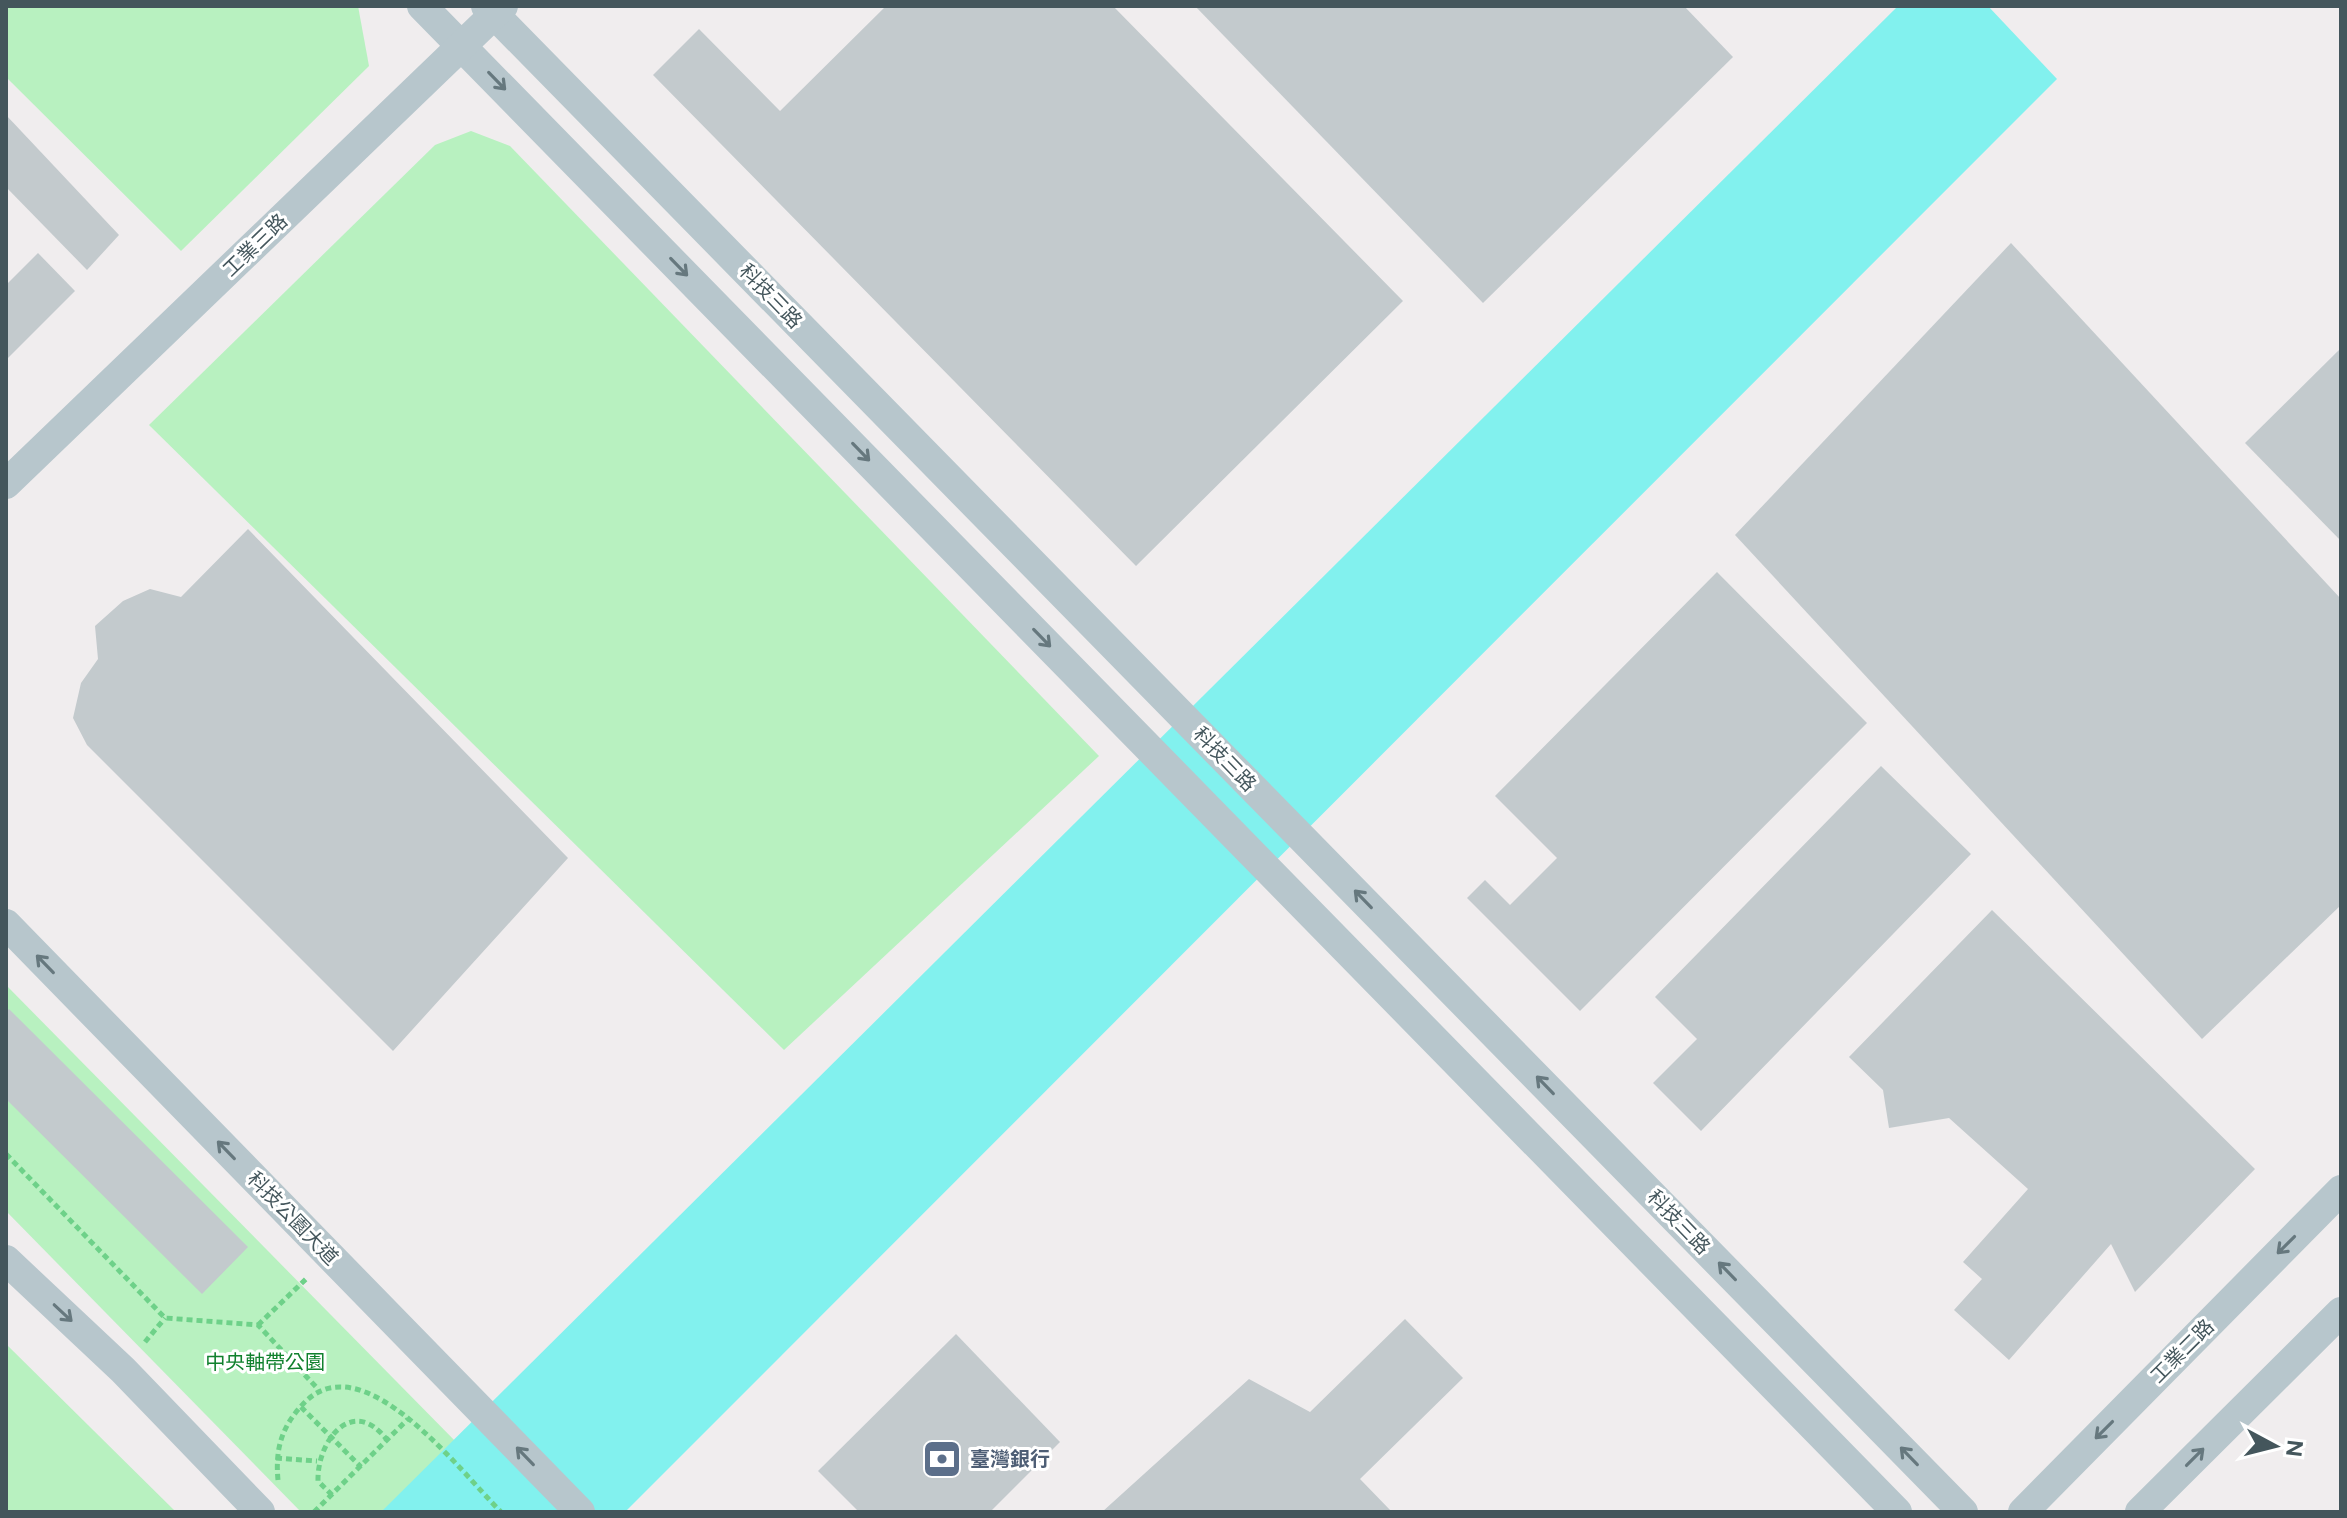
<svg xmlns="http://www.w3.org/2000/svg" width="2347" height="1518" font-family="Figtree,'Noto Sans TC',sans-serif">
<rect width="100%" height="100%" fill="#f0edee"/>
<g fill="#b8f1c0">
<polygon points="6,6 358,6 369,66 181,251 6,77"/>
<polygon points="471,131 510,146 1099,756 784,1050 149,425 435,145"/>
<polygon points="6,985 525,1512 301,1512 6,1211"/>
<polygon points="6,1344 176,1512 6,1512"/>
</g>
<polygon fill="#82f1ee" points="1898,6 1988,6 2057,79 625,1512 381,1512"/>
<g fill="#c3cacd">
<polygon points="886,6 1113,6 1403,301 1136,566 653,75 699,29 780,111"/>
<polygon points="1195,6 1684,6 1733,57 1483,303"/>
<polygon points="6,115 119,235 87,270 6,187"/>
<polygon points="2011,243 2341,599 2341,905 2202,1039 1735,535"/>
<polygon points="38,253 75,291 6,360 6,285"/>
<polygon points="2341,348 2341,541 2245,443"/>
<polygon points="248,529 568,858 393,1051 87,745 73,718 81,683 98,659 95,626 123,601 150,589 181,597"/>
<polygon points="1717,572 1867,723 1580,1011 1467,898 1485,880 1510,905 1557,858 1495,796"/>
<polygon points="1881,766 1971,854 1701,1131 1653,1083 1697,1039 1655,997"/>
<polygon points="1992,910 2255,1169 2135,1292 2111,1244 2009,1360 1954,1310 1982,1279 1963,1262 2028,1189 1949,1118 1889,1128 1883,1090 1849,1057"/>
<polygon points="9,1009 248,1247 202,1294 6,1099 6,1012"/>
<polygon points="1405,1319 1463,1378 1360,1479 1392,1512 1102,1512 1249,1379 1310,1412"/>
<polygon points="956,1334 1060,1442 990,1512 859,1512 818,1471"/>
</g>
<g fill="none" stroke-linecap="round" stroke-linejoin="round">
<g stroke="#6ed189" stroke-width="5" stroke-dasharray="6 4" stroke-linecap="butt">
<polyline points="6,1154 165,1318 258,1325 318,1389"/>
<polyline points="258,1325 306,1279"/>
<polyline points="145,1342 165,1318"/>
<polyline points="301,1407 361,1467"/>
<polyline points="276,1458 317,1461"/>
<path d="M278 1480C275 1448 282 1426 304 1403 363 1342 460 1471 501 1512"/>
<path d="M332 1495 318 1481C317 1440 353 1395 387 1440"/>
<polyline points="314,1512 408,1419"/>
</g>
<g stroke="#b7c6cc" stroke-width="30">
<polyline points="422,6 1897,1512"/>
<polyline points="486,6 1963,1512"/>
<polyline points="6,484 503,6"/>
<polyline points="6,924 580,1512"/>
<polyline points="6,1260 123,1370 260,1512"/>
<polyline points="2023,1512 2341,1190"/>
<polyline points="2140,1512 2341,1312"/>
</g>
</g>
<defs><path id="oneway-shaft" d="M-6 0H5M1.5-3L5.5 0L1.5 3" fill="none" stroke-width="1.6" stroke-linecap="round" stroke-linejoin="round" transform="scale(2)"/></defs>
<g stroke="#66787e">
<use href="#oneway-shaft" transform="translate(497 81) rotate(46)"/>
<use href="#oneway-shaft" transform="translate(679 267) rotate(46)"/>
<use href="#oneway-shaft" transform="translate(861 452) rotate(46)"/>
<use href="#oneway-shaft" transform="translate(1042 638) rotate(46)"/>
<use href="#oneway-shaft" transform="translate(1363 899) rotate(-134)"/>
<use href="#oneway-shaft" transform="translate(45 964) rotate(-134)"/>
<use href="#oneway-shaft" transform="translate(1545 1085) rotate(-134)"/>
<use href="#oneway-shaft" transform="translate(226 1150) rotate(-134)"/>
<use href="#oneway-shaft" transform="translate(2286 1245) rotate(135)"/>
<use href="#oneway-shaft" transform="translate(1727 1271) rotate(-134)"/>
<use href="#oneway-shaft" transform="translate(63 1313) rotate(43)"/>
<use href="#oneway-shaft" transform="translate(2104 1430) rotate(135)"/>
<use href="#oneway-shaft" transform="translate(525 1456) rotate(-134)"/>
<use href="#oneway-shaft" transform="translate(1909 1456) rotate(-134)"/>
<use href="#oneway-shaft" transform="translate(2195 1457) rotate(-45)"/>
</g>
<defs>
<g id="bank-square" transform="scale(2)"><rect x="-9" y="-9" width="18" height="18" rx="4" fill="#5c6f8a" stroke="#fff"/><path d="M-6-4H6V4H-6ZM0-2.3a2.3 2.3 0 1 0 0 4.6a2.3 2.3 0 1 0 0-4.6Z" fill="#fff"/></g>
</defs>
<g fill-rule="evenodd">
<use href="#bank-square" x="942" y="1459"/>
</g>
<g text-anchor="middle" dominant-baseline="central" stroke-width="6" stroke-linejoin="round" paint-order="stroke">
<g font-size="20" fill="#44565c" stroke="#fff">
<text transform="translate(255 245) rotate(-44)">工業三路</text>
<text transform="translate(771 296) rotate(46)">科技三路</text>
<text transform="translate(1225 759) rotate(46)">科技三路</text>
<text transform="translate(293 1218) rotate(46)">科技公園大道</text>
<text transform="translate(1679 1222) rotate(46)">科技三路</text>
<text transform="translate(2182 1351) rotate(-45)">工業二路</text>
</g>
<g font-size="20" fill="#11812e" stroke="#fff">
<text x="265" y="1362">中央軸帶公園</text>
</g>
<g font-size="20" font-weight="bold" fill="#4e5e75" stroke="#fff" text-anchor="start">
<text x="970" y="1459">臺灣銀行</text>
</g>
</g>
<rect width="2347" height="1518" fill="none" stroke="#44565c" stroke-width="16"/>
<g transform="translate(2275 1446) rotate(97)" stroke="#ffffff" stroke-width="6" paint-order="stroke">
<path d="M0-6L14 30L0 20L-14 30Z" fill="#44565c"/>
<text y="-12" font-size="22" font-weight="bold" text-anchor="middle" fill="#44565c">N</text>
</g>
</svg>
